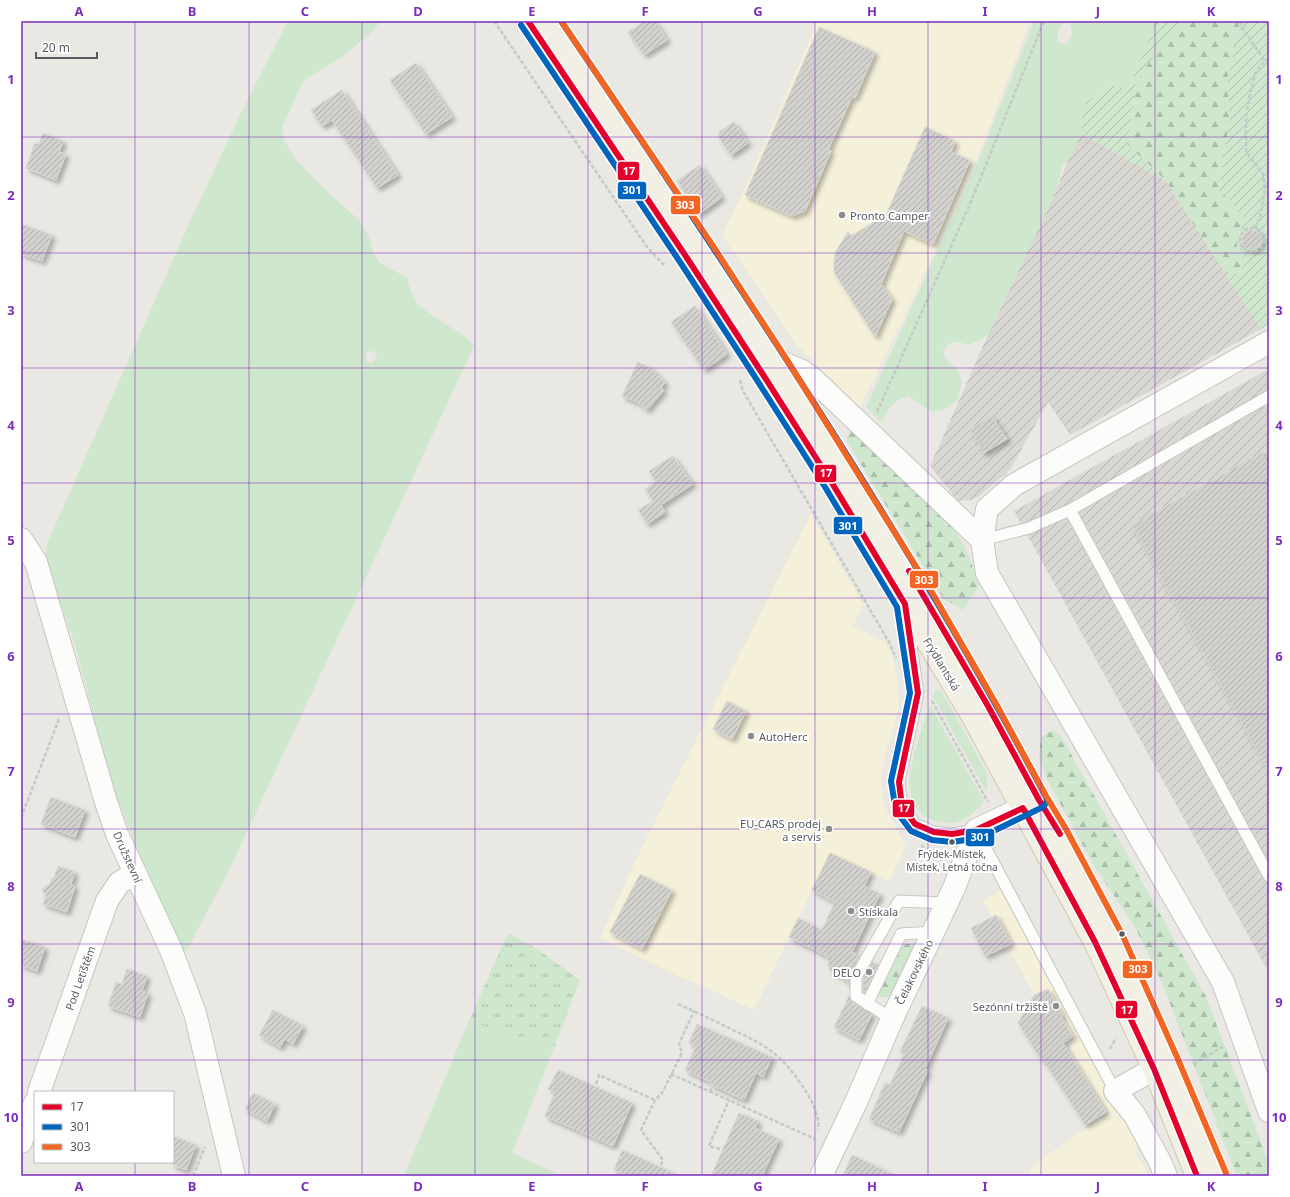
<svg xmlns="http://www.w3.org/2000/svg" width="1290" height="1197" font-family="'Noto Sans',sans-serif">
<defs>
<pattern id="industrial-furrows" width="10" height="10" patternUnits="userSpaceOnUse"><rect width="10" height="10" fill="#d9d7d2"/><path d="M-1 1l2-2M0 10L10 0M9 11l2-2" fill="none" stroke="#b3b2ae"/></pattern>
<pattern id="forest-firs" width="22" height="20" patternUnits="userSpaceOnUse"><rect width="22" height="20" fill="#cfe7cc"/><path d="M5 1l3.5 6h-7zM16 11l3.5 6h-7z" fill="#abbea9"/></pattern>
<pattern id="park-tufts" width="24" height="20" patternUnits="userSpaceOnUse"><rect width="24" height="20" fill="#cfe7cc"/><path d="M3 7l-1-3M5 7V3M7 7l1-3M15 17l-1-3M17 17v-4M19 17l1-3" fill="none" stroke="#abbea9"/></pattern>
<pattern id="garden-furrows" width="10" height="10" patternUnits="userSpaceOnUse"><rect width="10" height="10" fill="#cfe7cc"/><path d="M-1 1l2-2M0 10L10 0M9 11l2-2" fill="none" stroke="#abbea9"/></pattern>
<pattern id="building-hatch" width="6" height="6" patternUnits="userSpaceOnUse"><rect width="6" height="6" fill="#d2d1cd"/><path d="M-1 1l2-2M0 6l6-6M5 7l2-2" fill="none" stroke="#adadaa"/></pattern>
<filter id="shadow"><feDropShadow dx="3.5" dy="3.5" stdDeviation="2" flood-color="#0004"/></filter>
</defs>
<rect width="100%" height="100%" fill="#e9e8e2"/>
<g fill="#f5f0d9">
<polygon points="818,21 1030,21 977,158 942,236 860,408 797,345 722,235 742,195"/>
<polygon points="811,514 863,604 853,626 885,642 892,656 896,670 899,707 885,756 881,778 883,799 887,811 906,847 889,881 830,853 754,1010 693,982 685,979 600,938 643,845"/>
<polygon points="1006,887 1144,1141 1136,1147 1137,1150 1134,1152 1147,1172 1148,1176 1029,1176 1034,1164 1109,1113 1070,1055 1073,1036 1050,1024 983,901"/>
</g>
<g fill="url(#industrial-furrows)">
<polygon points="1082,134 1166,181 1261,329 1070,435 1048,402 1011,468 1004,476 1000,478 979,496 971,500 958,501 930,466 988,335 1056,191 1069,158"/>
<polygon points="1269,369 1269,973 1014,511"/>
</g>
<g fill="#cfe7cc" fill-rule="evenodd">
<path d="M288 21H381L371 33 343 56 311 76 303 82 282 127 284 141 295 158 321 186 359 220 369 237 373 253 379 262 407 278 412 295 417 304 433 316 466 337 474 346 229 870 188 948 184 951 165 913 158 894 142 860 116 795 99 739 91 705 77 652 45 557 47 544 191 219 244 107ZM373 351 377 353 375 359 372 363 367 362 366 356 367 352Z"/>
<path d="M1034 21H1066C1060 27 1053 35 1060 43L1066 44C1074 36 1072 31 1069 21H1156L1130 86 1125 89 1108 84 1098 95 1087 101 1081 113 1082 134 1069 158 1062 167 1056 191 988 335 969 345C957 341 951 339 943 351L947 361 958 370 962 383 957 400 946 409 932 412 908 396C893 401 888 408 882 423L866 407 975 169Z"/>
<polygon points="937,690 942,692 985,770 987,779 987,793 933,696"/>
<path d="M930 705 984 801C975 813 962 825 946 823 883 816 919 741 930 705Z"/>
<polygon points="469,1021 553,1050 512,1153 562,1176 404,1176"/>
</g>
<g fill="url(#forest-firs)">
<polygon points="1179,21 1237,21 1240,28 1228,76 1229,124 1219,189 1245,219 1236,243 1244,261 1241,276 1223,270 1166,181 1128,145 1136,82 1166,37 1179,28"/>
<polygon points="852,427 952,527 964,545 980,585 963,610 943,598 846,440"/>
<polygon points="1053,730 1061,736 1206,997 1269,1163 1269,1176 1237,1176 1162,983 1135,927 1094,866 1048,781 1039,759 1041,737"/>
<polygon points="906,944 914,944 917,947 896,993 887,997 880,997 877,992 898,948"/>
</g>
<polygon fill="url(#park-tufts)" points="511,934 537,949 580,980 553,1050 469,1021 507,935"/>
<g fill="url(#garden-furrows)">
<polygon points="1156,21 1179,21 1179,28 1166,37 1136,82 1128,145 1166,181 1082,134 1081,113 1087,101 1098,95 1108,84 1125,89 1130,86"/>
<polygon points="1237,21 1269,21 1269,324 1261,329 1223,270 1241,276 1244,261 1236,243 1245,219 1219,190 1229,124 1228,76 1240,28"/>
</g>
<g fill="url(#building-hatch)" stroke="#d8d6d1" filter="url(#shadow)">
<polygon points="645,21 655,21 667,40 644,55 628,32"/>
<polygon points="819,27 875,52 855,98 852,97 828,150 831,151 805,211 792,216 745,195"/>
<polygon points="416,63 452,117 426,134 390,80"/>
<polygon points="342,90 398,175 377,188 332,120 322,126 311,110"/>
<polygon points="734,122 748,143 731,155 719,138 719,132"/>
<polygon points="925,127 955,141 951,152 970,160 933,244 904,231 881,284 892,299 875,337 834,272 834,261 836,251 848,232 851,236 886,215"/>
<polygon points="43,133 63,141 59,152 66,154 56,180 26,168 35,143 39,144"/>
<polygon points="700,165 722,197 699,214 677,181"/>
<polygon points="21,224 52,235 42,261 21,254"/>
<circle cx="1252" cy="240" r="10"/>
<polygon points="695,306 727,354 704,370 671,322"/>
<polygon points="638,362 652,369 665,382 661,388 664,390 647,410 637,402 622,396"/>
<polygon points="992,416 1007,439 984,453 970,429"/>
<polygon points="1261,453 1269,466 1269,772 1132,525"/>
<polygon points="673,456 693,484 661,505 665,512 647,524 638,510 653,501 645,489 656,482 649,471"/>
<polygon points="727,701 746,711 732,739 713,729"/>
<polygon points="51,797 85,810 75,837 41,824"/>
<polygon points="830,853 871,872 864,886 880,894 852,952 860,956 850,974 849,983 840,976 830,971 827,956 789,937 798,918 822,930 835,902 812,890"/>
<polygon points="58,866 75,872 71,884 75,886 67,912 43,904 46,897 42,889 50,884 52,878 54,878"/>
<polygon points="640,874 672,890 642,949 610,932"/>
<polygon points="996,915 1011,944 985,956 971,928"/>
<polygon points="21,939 45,947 37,971 21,965"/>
<polygon points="872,962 878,965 864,993 863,992 863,979"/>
<polygon points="127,969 147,976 142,991 148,993 140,1017 108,1006 116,982 122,984"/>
<polygon points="1048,989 1063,1016 1061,1017 1073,1036 1063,1043 1106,1112 1085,1125 1042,1058 1041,1060 1018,1023 1034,995"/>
<polygon points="849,996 852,1002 872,1014 859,1040 834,1027"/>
<polygon points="922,1006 948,1018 925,1069 928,1070 899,1132 869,1119 885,1083 890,1085 904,1054 900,1052"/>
<polygon points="273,1010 303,1026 293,1044 285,1039 280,1047 259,1035"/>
<polygon points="697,1024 772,1057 763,1077 756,1073 744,1100 710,1084 711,1082 685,1070 696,1046 689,1043"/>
<polygon points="558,1070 632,1103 613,1146 545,1116 555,1092 548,1089"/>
<polygon points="253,1093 275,1104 267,1121 245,1109"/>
<polygon points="739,1113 758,1121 755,1128 779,1139 762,1176 711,1176"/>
<polygon points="173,1136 196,1145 186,1170 173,1165"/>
<polygon points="622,1150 680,1176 626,1176 614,1170"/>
<polygon points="852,1155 897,1176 843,1176"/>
</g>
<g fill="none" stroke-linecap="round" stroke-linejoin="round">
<g stroke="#c5c6c4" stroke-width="13">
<g id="service">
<polyline points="1070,510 1269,876"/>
<polyline points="982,540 1029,528 1070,510 1269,396"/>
<polyline points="907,619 918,693 899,782 902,806 915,824 934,832 952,834 976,830 1115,1091"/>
<polyline points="867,1004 901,934 934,932"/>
<polyline points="892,1019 856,996 856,977 899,901 947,903"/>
</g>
</g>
<g stroke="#c5c6c4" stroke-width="24">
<g id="minor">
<polyline points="1269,342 1014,485 987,509 982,540 987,573 1223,982 1269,1111"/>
<polyline points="778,361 802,371 815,381 982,540"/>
<polyline points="21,539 36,562 106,802 117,834 171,950 195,1013 234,1176"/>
<polyline points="1154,1069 1115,1091 1134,1114 1159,1160 1166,1176"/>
<polyline points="39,1092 107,901 119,883 135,873"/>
<polyline points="21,1142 35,1103"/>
<polyline points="821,1176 856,1102 892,1019 954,888 976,830 1039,800"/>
</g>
</g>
<g stroke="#d2caae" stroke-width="24">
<g id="primary">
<polyline points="528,21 687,258 762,373 832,483 972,715 1095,942 1154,1069 1197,1176"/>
<polyline points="551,21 704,247 778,361 923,593 988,706 1039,800 1059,833 1115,938 1170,1060 1219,1176"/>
</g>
</g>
<g stroke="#c3cac7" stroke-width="2.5" stroke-dasharray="4 2" stroke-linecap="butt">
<polyline points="494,21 647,247 665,266"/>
<polyline points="1240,21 1243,29 1265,61"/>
<polyline points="1265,188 1263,174 1246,152 1246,118 1250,93 1256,71 1265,61 1269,59"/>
<polyline points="1255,228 1260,217 1265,188 1269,184"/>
<circle cx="1252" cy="240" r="12"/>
<polyline points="740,380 743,391 890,644 896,658"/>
<polyline points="877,412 970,204 1044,21"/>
<polyline points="932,701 988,802"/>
<polyline points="21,818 59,719"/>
<polyline points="922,845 930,863 937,874"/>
<path d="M678 1004C696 1012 715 1021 733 1030 746 1036 759 1042 771 1051 785 1061 795 1075 805 1090 812 1102 820 1115 818 1130"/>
<polyline points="1110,1049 1116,1038"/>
<polyline points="1194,1064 1224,1046"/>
<polyline points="671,1074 815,1139"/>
<polyline points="596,1084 599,1075 655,1100"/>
<polyline points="710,1092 712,1087"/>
<polyline points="720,1149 709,1146 729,1100"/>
<polyline points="661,1165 663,1160 641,1130 655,1100 662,1093 682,1053 679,1044 694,1011"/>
<polyline points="193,1176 205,1147"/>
</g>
<use href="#service" stroke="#fcfcfb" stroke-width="11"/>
<use href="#minor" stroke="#fcfcfb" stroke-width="22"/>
<use href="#primary" stroke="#f2f0e5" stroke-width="22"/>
<g stroke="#fff" stroke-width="9">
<g id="bus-1">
<polyline points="528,21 687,258 762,373 832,483 905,604 918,693 899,782 902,806 915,824 934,832 952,834 976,830 1023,808 1095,942 1154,1069 1197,1176"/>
<polyline points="909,571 988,706 1039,800 1060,834"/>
</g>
</g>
<g stroke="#fff" stroke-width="9">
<path id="bus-2" d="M521 25 680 262 755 377 825 487 897 607 910 693 891 781 896 811 911 831 932 840 952 842 979 838 1043 807 1047 802 1046 797C903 527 732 274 561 21"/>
</g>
<g stroke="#fff" stroke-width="9">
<polyline id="bus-3" points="561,21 711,243 785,357 930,589 995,702 1046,796 1066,829 1122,934 1177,1057 1226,1173"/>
</g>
<use href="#bus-1" stroke="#e4002b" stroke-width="6"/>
<use href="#bus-2" stroke="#0065bd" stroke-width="6"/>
<use href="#bus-3" stroke="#f26522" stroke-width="6"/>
</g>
<path fill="none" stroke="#7b2cbf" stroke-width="1" stroke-opacity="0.55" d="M135 21V1092M249 21V1176M362 21V1176M475 21V1176M588 21V1176M702 21V1176M815 21V1176M928 21V1176M1041 21V1176M1155 21V1176M21 137H1269M21 253H1269M21 368H1269M21 483H1269M21 598H1269M21 714H1269M21 829H1269M21 944H1269M21 1060H1269M135 1162V1176"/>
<g fill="#8b8d8e" stroke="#fff" stroke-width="1.5">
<circle cx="842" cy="215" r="4"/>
<circle cx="751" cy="736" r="4"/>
<circle cx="829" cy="829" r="4"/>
<circle cx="851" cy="911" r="4"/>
<circle cx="869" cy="972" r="4"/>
<circle cx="1056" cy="1006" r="4"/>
</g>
<g fill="#585c61" stroke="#fff" stroke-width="1.5">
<circle cx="952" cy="842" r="3.5"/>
<circle cx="1122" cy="934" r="3.5"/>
</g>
<g text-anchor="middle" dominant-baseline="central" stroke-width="4" stroke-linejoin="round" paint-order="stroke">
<g font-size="10" fill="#585c61" stroke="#fff">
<text x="952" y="854">Frýdek-Místek,<tspan x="952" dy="13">Místek, Letná točna</tspan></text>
</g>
<g font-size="11" fill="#585c61" stroke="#fff" text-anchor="start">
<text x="850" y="215">Pronto Camper</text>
<text x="759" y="736">AutoHerc</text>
<text x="821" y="823" text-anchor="end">EU-CARS prodej<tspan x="821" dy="13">a servis</tspan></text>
<text x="859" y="911">Stískala</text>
<text x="861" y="972" text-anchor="end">DELO</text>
<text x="1048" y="1006" text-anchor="end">Sezónní tržiště</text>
</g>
<g font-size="11" fill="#585c61" stroke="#fff">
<text transform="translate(942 664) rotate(59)">Frýdlantská</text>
<text transform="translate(128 857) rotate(66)">Družstevní</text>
<text transform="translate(914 972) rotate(-64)">Čelakovského</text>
<text transform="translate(80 978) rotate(-70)">Pod Letištěm</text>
</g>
</g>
<g stroke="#fff" stroke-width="1.5">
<rect x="617" y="161" width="23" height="20" rx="4" fill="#e4002b"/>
<rect x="617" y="181" width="30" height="19" rx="4" fill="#0065bd"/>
<rect x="670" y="195" width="31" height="20" rx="4" fill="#f26522"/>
<rect x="814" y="464" width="23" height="19" rx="4" fill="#e4002b"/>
<rect x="833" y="516" width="30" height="19" rx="4" fill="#0065bd"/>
<rect x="909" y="570" width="30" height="19" rx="4" fill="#f26522"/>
<rect x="892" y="799" width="23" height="19" rx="4" fill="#e4002b"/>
<rect x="965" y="828" width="30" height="19" rx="4" fill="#0065bd"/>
<rect x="1122" y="960" width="31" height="19" rx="4" fill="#f26522"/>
<rect x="1115" y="1000" width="23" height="19" rx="4" fill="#e4002b"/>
</g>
<g font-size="11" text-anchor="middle" font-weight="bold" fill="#fff">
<text x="629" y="175">17</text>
<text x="632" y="194">301</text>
<text x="685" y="209">303</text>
<text x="826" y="477">17</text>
<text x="848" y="530">301</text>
<text x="924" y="584">303</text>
<text x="904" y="812">17</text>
<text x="980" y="841">301</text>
<text x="1138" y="973">303</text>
<text x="1127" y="1014">17</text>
</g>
<rect width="1290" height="1197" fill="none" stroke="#ffffff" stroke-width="44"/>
<rect x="34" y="1091" width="140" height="72" fill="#ffffff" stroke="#bcbec0"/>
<rect x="42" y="1104" width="20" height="6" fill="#e4002b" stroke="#bcbec0"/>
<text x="70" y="1111" font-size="12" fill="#585c61">17</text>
<rect x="42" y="1124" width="20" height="6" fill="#0065bd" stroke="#bcbec0"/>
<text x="70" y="1131" font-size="12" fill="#585c61">301</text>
<rect x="42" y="1144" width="20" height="6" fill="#f26522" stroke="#bcbec0"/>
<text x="70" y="1151" font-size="12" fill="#585c61">303</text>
<path d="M36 52v6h61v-6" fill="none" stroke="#585c61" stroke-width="2"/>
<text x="42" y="52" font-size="12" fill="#585c61" stroke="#ffffff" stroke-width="3" paint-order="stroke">20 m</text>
<rect x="22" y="22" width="1246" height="1153" fill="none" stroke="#7b2cbf" stroke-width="1.5"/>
<g font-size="13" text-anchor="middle" font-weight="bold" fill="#7b2cbf">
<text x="79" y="16">A</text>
<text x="192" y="16">B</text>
<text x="305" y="16">C</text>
<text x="418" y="16">D</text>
<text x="532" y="16">E</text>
<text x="645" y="16">F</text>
<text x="758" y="16">G</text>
<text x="872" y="16">H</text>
<text x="985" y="16">I</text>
<text x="1098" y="16">J</text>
<text x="1211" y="16">K</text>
<text x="11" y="84">1</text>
<text x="1279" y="84">1</text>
<text x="11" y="200">2</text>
<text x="1279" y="200">2</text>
<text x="11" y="315">3</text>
<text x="1279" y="315">3</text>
<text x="11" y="430">4</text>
<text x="1279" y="430">4</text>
<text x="11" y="545">5</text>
<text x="1279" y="545">5</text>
<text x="11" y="661">6</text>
<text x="1279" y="661">6</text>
<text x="11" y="776">7</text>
<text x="1279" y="776">7</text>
<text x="11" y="891">8</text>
<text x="1279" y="891">8</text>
<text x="11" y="1007">9</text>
<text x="1279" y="1007">9</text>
<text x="11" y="1122">10</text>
<text x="1279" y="1122">10</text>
<text x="79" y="1191">A</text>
<text x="192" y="1191">B</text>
<text x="305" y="1191">C</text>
<text x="418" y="1191">D</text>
<text x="532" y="1191">E</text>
<text x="645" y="1191">F</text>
<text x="758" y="1191">G</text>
<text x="872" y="1191">H</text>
<text x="985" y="1191">I</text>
<text x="1098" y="1191">J</text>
<text x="1211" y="1191">K</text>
</g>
</svg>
